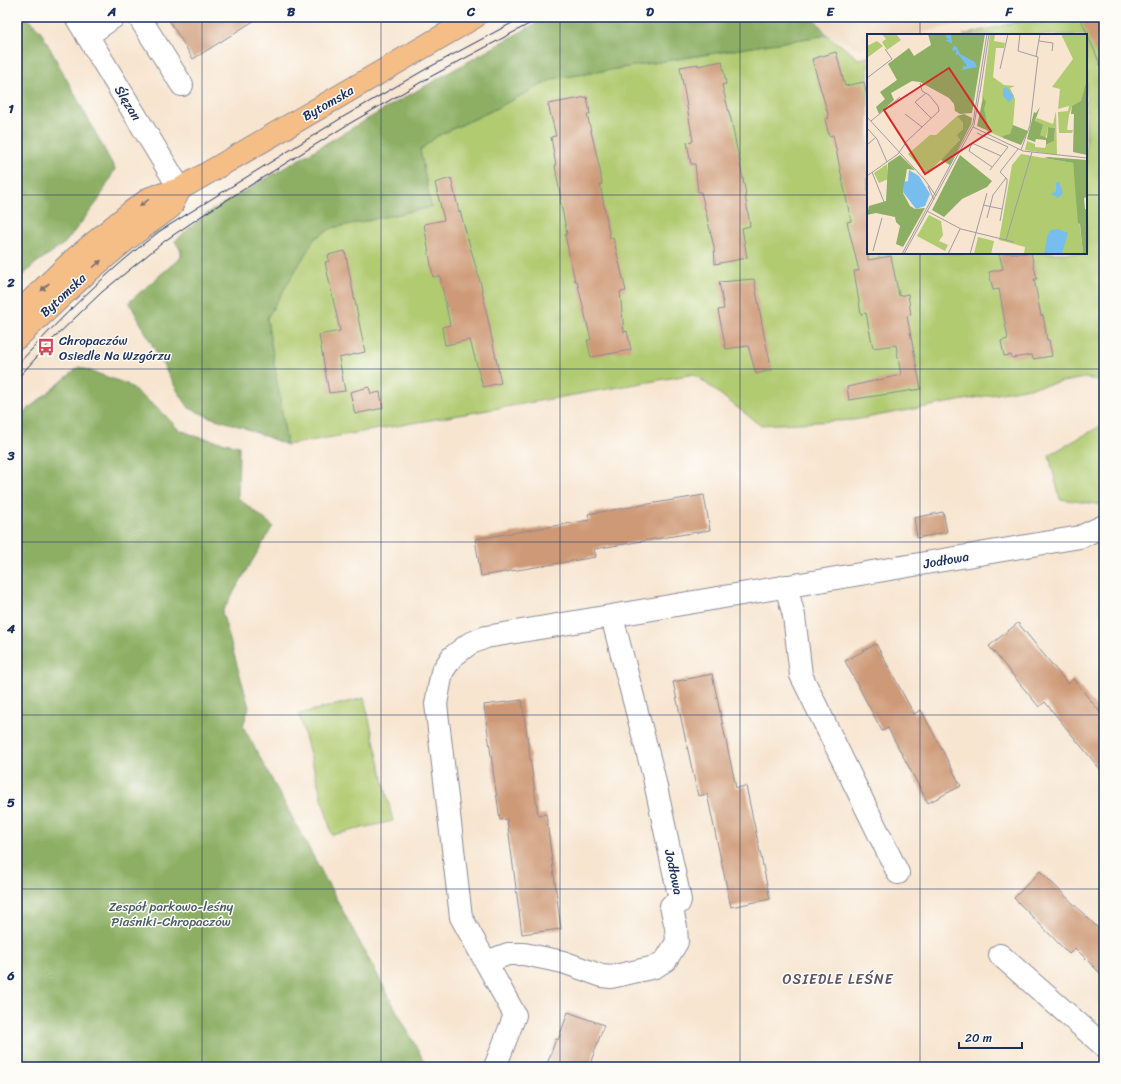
<svg xmlns="http://www.w3.org/2000/svg" width="1121" height="1084" font-family="Sriracha,sans-serif">
<rect width="100%" height="100%" fill="#fdfcf7"/>
<filter id="ink" filterUnits="userSpaceOnUse"><feTurbulence type="fractalNoise" baseFrequency=".025" numOctaves="2"/><feDisplacementMap in="SourceGraphic" scale="8" xChannelSelector="R" yChannelSelector="G"/><feConvolveMatrix kernelMatrix="1 2 1 2 8 2 1 2 1" color-interpolation-filters="sRGB"/></filter>
<filter id="wash" filterUnits="userSpaceOnUse"><feTurbulence type="fractalNoise" baseFrequency=".012" numOctaves="4" result="noise"/><feDisplacementMap in="SourceGraphic" scale="16" xChannelSelector="R" yChannelSelector="G"/><feGaussianBlur stdDeviation="0.9" result="paint"/><feColorMatrix in="noise" values="0 0 0 0 0 0 0 0 0 0 0 0 0 0 0 0 0 1.4 0 .05"/><feComposite in="paint" operator="in"/></filter>
<g filter="url(#wash)">
<rect width="100%" height="100%" fill="#f7e5d0"/>
<polygon fill="#eed6bb" points="813,17 984,17 914,35 868,35 868,47 860,49 827,35"/>
<g fill="#b1cb71" stroke="#667d68">
<polygon points="1039,17 1104,17 1104,381 1084,378 854,420 760,425 694,374 287,445 267,318 314,238 332,228 431,207 420,150 437,136 485,114 553,79 827,35 859,59 868,57 868,253 1086,253 1086,35 963,35"/>
<polygon points="1104,424 1104,505 1060,499 1049,455"/>
<polygon points="364,698 393,821 332,835 299,714"/>
</g>
<g fill="#8caf63" stroke="#546f60">
<polygon points="17,17 25,17 40,30 115,169 98,201 65,243 36,263 17,281"/>
<polygon points="547,17 813,17 827,35 553,79 485,114 437,136 420,150 431,207 332,228 315,238 267,318 287,445 242,427 209,417 189,408 177,390 129,302 181,257 181,251 175,241 206,214 388,107"/>
<polygon points="79,367 127,384 163,413 178,429 198,437 239,446 238,498 273,526 222,612 249,707 243,726 427,1067 17,1067 17,418"/>
</g>
<g id="blocks">
<g fill="#ce9976">
<polygon points="167,17 260,17 193,59"/>
<polygon points="1080,17 1104,17 1104,73"/>
<polygon points="836,52 845,86 864,82 868,102 868,260 891,256 899,296 908,294 911,315 907,316 921,389 849,400 847,387 901,375 896,345 873,348 866,313 861,314 854,271 859,271 847,222 851,221 833,135 829,136 825,119 829,118 812,59"/>
<polygon points="722,61 726,84 722,85 732,124 746,194 745,194 750,226 742,228 747,258 715,264 714,247 701,192 698,192 695,164 691,164 687,142 693,141 680,67 698,64 698,66"/>
<polygon points="587,97 590,114 587,114 600,170 602,184 600,184 610,238 613,237 626,291 620,292 624,332 627,331 631,350 591,357 587,340 591,340 577,281 575,281 565,235 567,234 560,199 561,199 555,166 556,166 551,137 556,136 548,104"/>
<polygon points="451,178 459,212 460,211 481,285 501,383 483,387 470,340 445,345 442,327 450,325 440,276 433,277 424,224 444,220 435,183"/>
<polygon points="345,251 365,352 339,358 345,391 329,393 319,335 340,331 325,262 329,261 328,255"/>
<polygon points="999,253 1031,253 1037,279 1034,279 1041,316 1043,315 1047,340 1049,340 1052,356 1033,359 1032,355 1012,358 1011,355 1004,356 1001,341 1008,339 999,289 993,290 989,272 1003,269"/>
<polygon points="754,279 764,335 772,370 756,374 748,346 726,349 718,310 724,309 719,282"/>
<polygon points="369,387 371,394 380,392 383,408 355,414 350,392"/>
<polygon points="704,495 710,530 594,549 596,557 481,576 475,539 590,520 588,514"/>
<polygon points="943,512 947,532 917,538 914,518"/>
<polygon points="1018,623 1068,684 1073,679 1104,717 1104,774 1045,702 1039,707 989,646"/>
<polygon points="876,644 914,714 921,710 961,786 928,803 888,728 882,731 845,661"/>
<polygon points="712,674 736,788 746,786 770,899 731,907 707,794 698,796 673,682"/>
<polygon points="522,700 538,815 546,814 561,929 522,934 507,819 500,820 484,705"/>
<polygon points="1040,871 1104,934 1104,977 1075,948 1069,954 1014,898"/>
<polygon points="568,1012 604,1025 589,1067 546,1067 556,1039 558,1040"/>
</g>
</g>
</g>
<g filter="url(#ink)">
<use href="#blocks" fill-opacity="0" stroke="#898a97" stroke-width="1"/>
<g fill="none" stroke-linecap="round" stroke-linejoin="round">
<g stroke="#898a97" stroke-width="24">
<g id="minor">
<polyline points="76,17 180,189"/>
<polyline points="139,17 182,85"/>
<polyline points="87,36 114,17"/>
<polyline points="786,586 794,616 801,675 898,873"/>
<polyline points="1000,955 1104,1046"/>
<polyline points="486,962 508,954 524,954 563,962 602,976 611,977 655,967 666,960 677,942 676,927 671,906 679,903 680,900 653,773 612,617"/>
<polyline points="495,1067 515,1015 461,917 436,704 442,672 452,657 469,644 486,637 1080,537 1104,526"/>
</g>
</g>
<g stroke="#898a97" stroke-width="24">
<g id="major">
<polyline points="17,314 73,260 131,212 150,198 180,189 475,17"/>
<polyline points="17,338 90,270 127,239 171,207 180,189"/>
</g>
</g>
<use href="#minor" stroke="#fff" stroke-width="22"/>
<use href="#major" stroke="#f6be87" stroke-width="22"/>
<g stroke="#1b2f5e" stroke-width="1">
<path d="M17 365C61 318 108 270 160 231L343 117 426 69 523 17"/>
<polyline points="17,379 54,338 102,292 166,240 206,213 347,125 430,77 542,17"/>
</g>
</g>
<defs><path id="oneway-solid" d="M-6-.8H1V-3.2L6.5 0L1 3.2V.8H-6Z"/></defs>
<g fill="#7e6f70">
<use href="#oneway-solid" transform="translate(144 203) rotate(143)"/>
<use href="#oneway-solid" transform="translate(97 264) rotate(-40)"/>
<use href="#oneway-solid" transform="translate(45 287) rotate(136)"/>
</g>
</g>
<path fill="none" stroke="#1b2f5e" stroke-width="1" stroke-opacity="0.55" d="M202 17V1067M381 17V1067M560 17V1067M740 17V1067M920 17V35M17 195H868M1086 195H1104M920 253V1067M17 369H1104M17 542H1104M17 715H1104M17 889H1104"/>
<defs>
<g id="bus-bare" transform="scale(1.38)"><path d="M-5-6H5V4H4V6H2V4H-2V6H-4V4H-5ZM-3.5-4V0h7V-4ZM-3.5 1.2v1.5H-2V1.2ZM2 1.2v1.5H3.5V1.2Z" fill="#d1495b" stroke="#fdfcf7" stroke-width="2.5" paint-order="stroke"/></g>
</defs>
<g fill-rule="evenodd">
<use href="#bus-bare" x="46" y="347"/>
</g>
<g text-anchor="middle" dominant-baseline="central" stroke-width="3" stroke-linejoin="round" paint-order="stroke">
<g font-size="13" fill="#1b2f5e" stroke="#fdfcf7">
<text transform="translate(128 103) rotate(59)">Ślęzan</text>
<text transform="translate(328 103) rotate(-30)">Bytomska</text>
<text transform="translate(63 295) rotate(-43)">Bytomska</text>
<text transform="translate(946 560) rotate(-10)">Jodłowa</text>
<text transform="translate(674 872) rotate(78)">Jodłowa</text>
</g>
<g font-size="13" fill="#1b2f5e" stroke="#fdfcf7" text-anchor="start">
<text x="59" y="340">Chropaczów<tspan x="59" dy="15">Osiedle Na Wzgórzu</tspan></text>
</g>
<g font-size="13" fill="#485e64" stroke="#fdfcf7">
<text x="171" y="906">Zespół parkowo-leśny<tspan x="171" dy="15">Piaśniki-Chropaczów</tspan></text>
</g>
<g font-size="14" letter-spacing="1" fill="#5a5466" stroke="#fdfcf7">
<text x="838" y="979">OSIEDLE LEŚNE</text>
</g>
</g>
<g transform="translate(867 34)">
<rect width="220" height="220" fill="#f7e5d0"/>
<path d="M15 0H29L34 6 20 16 15 8 19 5ZM123 0H128L127 7 138 9 137 14H129L126 43 137 51 148 52 143 54 148 65 146 92 143 101 135 102 136 104 120 97 116 73 118 66 115 64ZM194 0H220V49L214 68 205 72 202 81 200 96H206L205 99H192L191 78 201 77 202 72 191 75 193 55 185 53 206 25ZM10 7 16 12 0 24V12ZM189 77 190 121 158 116 160 107 168 110V113L178 114 179 111 187 107 188 94 181 93 179 104 173 101 168 87 170 84 186 90ZM90 82 96 89V95L91 101 93 106 88 113 59 140 41 120 63 101H69ZM154 120 206 129 216 220H157L158 213 132 206 145 131ZM20 130 21 145 12 149 7 139ZM62 181 74 187 76 201 72 207 81 211 78 217 50 202ZM111 203 127 207 124 220H107Z" fill="#b1cb71"/>
<path d="M61 0H118L105 79 93 80 88 77 87 70 82 64 53 48 45 47 24 59 27 66 12 80 9 73 18 65 13 58 30 46 21 30 42 14 47 22 64 11ZM219 49H220V121L206 118 207 80H204L205 72 214 67ZM116 63 119 68 117 75 122 97 110 92ZM173 73 168 87 176 91 173 101 180 104 181 93 188 94 187 107 179 111V106L169 105 168 108 160 105 167 78 169 79ZM97 80 105 84 104 90 83 131 74 126 93 106 90 101 96 95V89L90 82ZM146 91 161 97 154 111 136 104 135 102 143 100ZM33 121 48 136 40 135 36 159 43 172 48 175 58 174 36 213 29 210 33 192 29 188 28 183 9 179 0 181 2 172 19 167 21 129ZM93 121 125 147 120 153 95 165 77 183 65 176ZM181 123 220 126V163L217 164 218 175 220 176V220H216L213 190 211 189 206 129 177 124Z" fill="#8caf63"/>
<path d="M80 0H84L85 9 90 14 93 20 108 28 110 33 95 36 97 31 99 33 100 32 91 20 89 21V16L85 17 87 11 78 6H82L79 3ZM139 53 147 62 142 68 136 62V55ZM42 136 52 142 63 160 58 172 49 175 36 158 37 148 41 147ZM192 148 196 159 191 164 184 160 189 157V149ZM191 195 201 199 195 220H177L181 200 184 196Z" fill="#77bdee"/>
<path fill="none" stroke="#9f9ca2" stroke-width="1" d="M153 0 151 17 171 23 163 91 154 116M172 7 186 9 185 17M169 23 173 0M133 35 141 0M0 44 25 25 18 15M113 58 122 0M59 59 48 68 64 84M38 80 55 93M0 83 58 146 69 162M4 87 33 63M106 93 156 117 220 124M0 94 10 105 20 128M110 99 141 113M0 111 9 103M125 133 102 117 105 109 134 122M123 136 141 113M5 138 17 168M0 142 31 120 40 107 72 77 71 72 62 61 55 57 53 49M61 152 67 166M116 171 135 175M60 177 94 195 147 208M120 184 126 161 139 144M133 187 140 149V145L133 138 151 115M139 206 165 118M6 217 15 184M35 220 106 89 120 0M37 220 107 91 113 57M81 220 93 195M103 220 120 159"/>
<path fill="#d62828" fill-opacity="0.15" stroke="#d62828" stroke-width="2" d="M82 34 124 97 58 140 17 76Z"/>
<rect width="220" height="220" fill="none" stroke="#1b2f5e" stroke-width="2"/>
</g>
<rect width="1121" height="1084" fill="none" stroke="#fdfcf7" stroke-width="44"/>
<path d="M959 1042v6h63v-6" fill="none" stroke="#1b2f5e" stroke-width="2"/>
<text x="965" y="1042" font-size="12" fill="#1b2f5e" stroke="#fdfcf7" stroke-width="3" paint-order="stroke">20 m</text>
<rect x="22" y="22" width="1077" height="1040" fill="none" stroke="#1b2f5e" stroke-width="1.5"/>
<g font-size="13" text-anchor="middle" font-weight="bold" fill="#1b2f5e">
<text x="112" y="16">A</text>
<text x="291" y="16">B</text>
<text x="471" y="16">C</text>
<text x="650" y="16">D</text>
<text x="830" y="16">E</text>
<text x="1009" y="16">F</text>
<text x="11" y="113">1</text>
<text x="11" y="287">2</text>
<text x="11" y="460">3</text>
<text x="11" y="633">4</text>
<text x="11" y="807">5</text>
<text x="11" y="980">6</text>
</g>
</svg>
